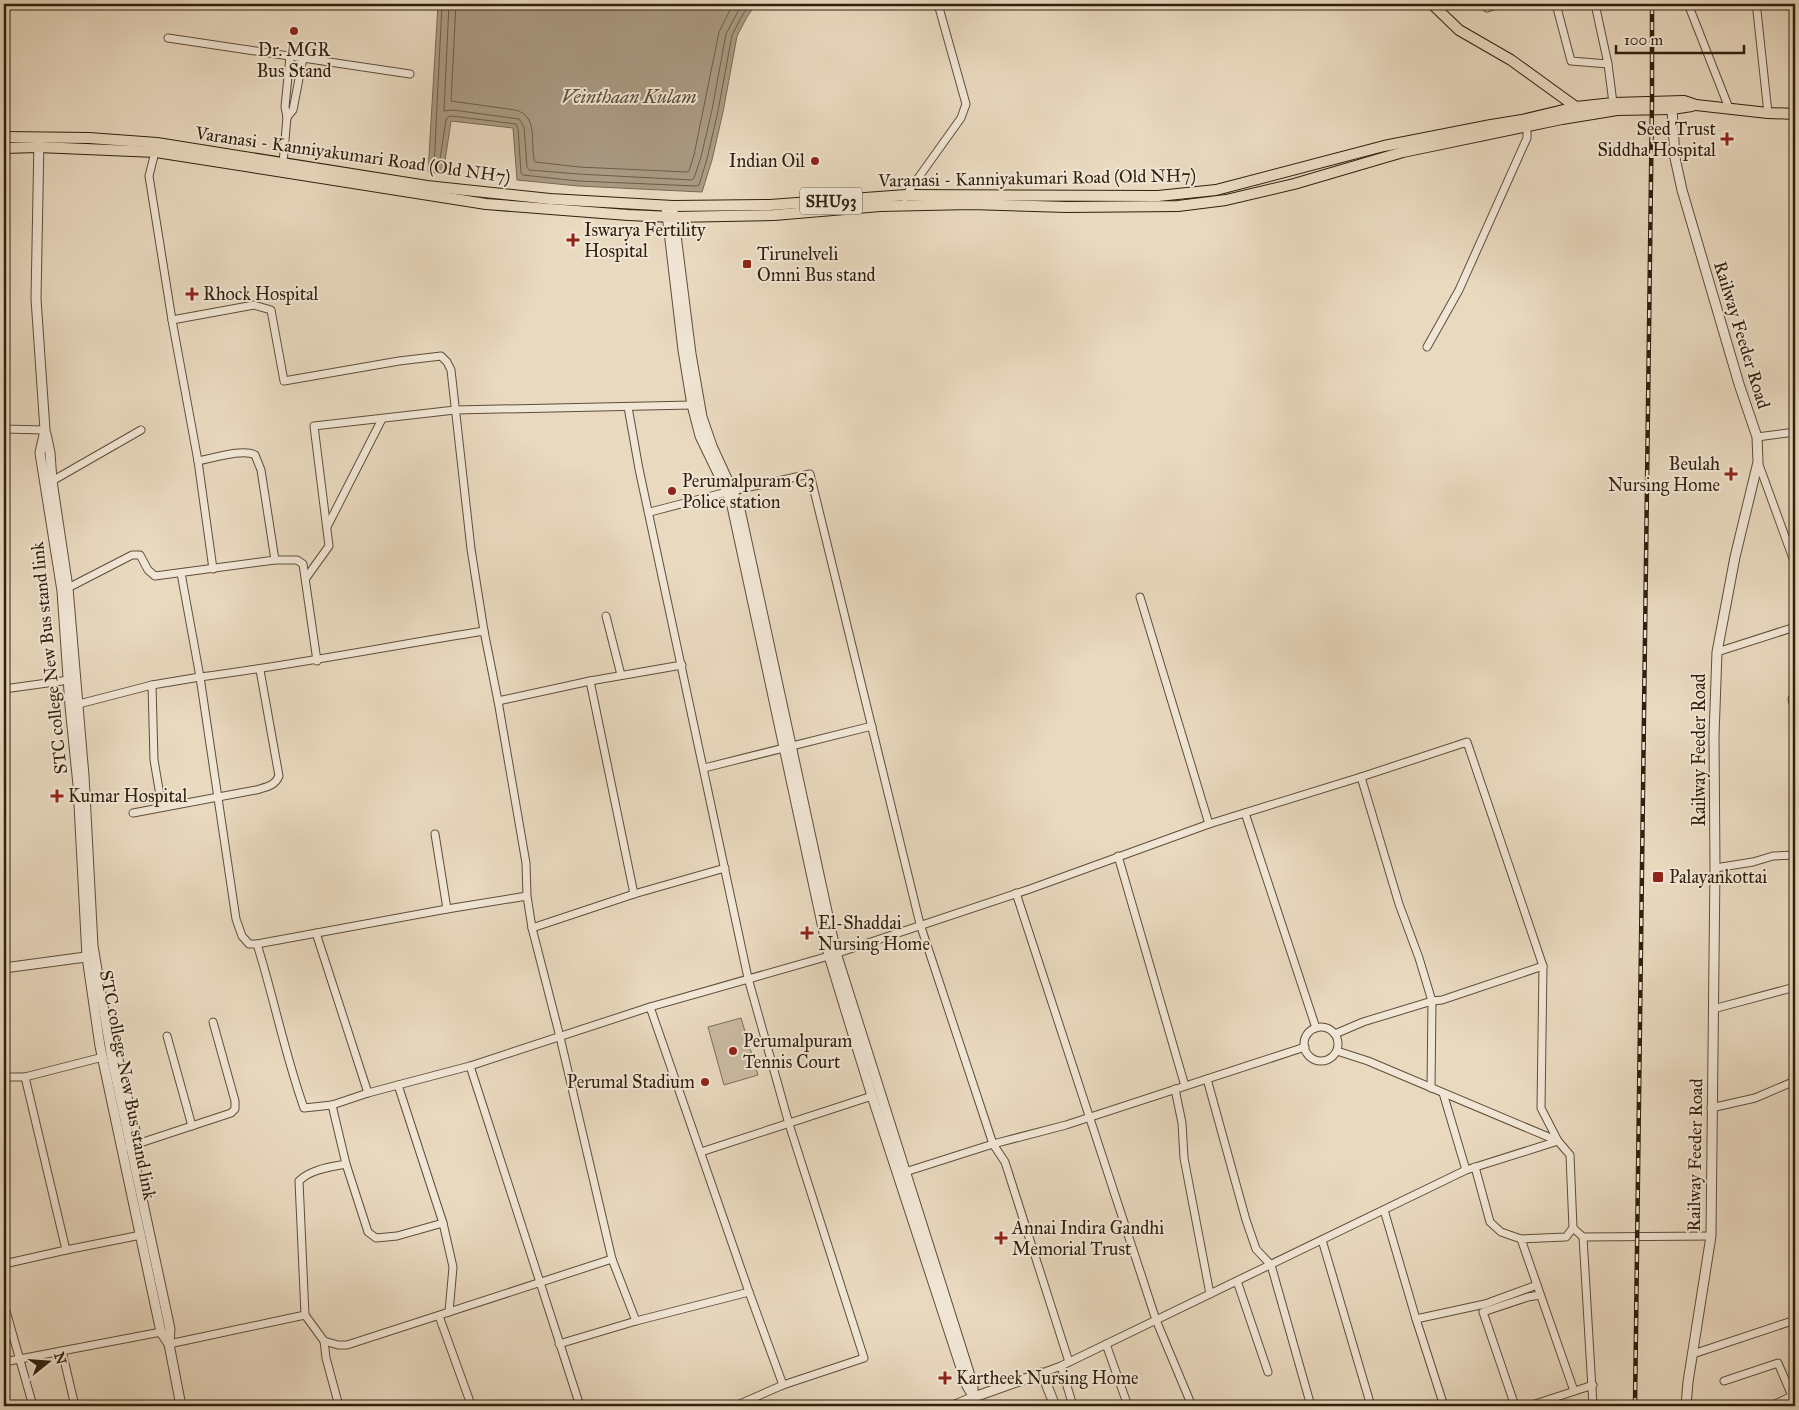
<svg xmlns="http://www.w3.org/2000/svg" width="1799" height="1410" font-family="'IM FELL Great Primer',serif">
<rect width="100%" height="100%" fill="#e9d9bf"/>
<filter id="stains"><feTurbulence type="fractalNoise" baseFrequency=".004" numOctaves="4"/><feColorMatrix values="0 0 0 0 .2 0 0 0 0 .09 0 0 0 0 .02 0 0 0 .5 -.17"/></filter>
<radialGradient id="worn" r=".72"><stop offset=".6" stop-color="#630" stop-opacity="0"/><stop offset="1" stop-color="#630" stop-opacity=".3"/></radialGradient>
<polygon fill="#cabaa1" stroke="#7d6d58" points="741,1018 758,1075 724,1085 708,1027"/>
<polygon fill="#aa9a83" stroke="#796954" points="438,4 756,4 747,17 737,36 723,112 712,160 702,192 578,186 517,180 513,128 451,121 443,174 428,172"/>
<g fill="none" stroke-linecap="round" stroke-linejoin="round">
<g stroke="#6d5d48" stroke-width="1">
<polyline points="442,4 434,168 437,168 439,166 446,120 448,117 452,116 516,124 518,129 521,173 523,175 578,181 696,186 699,185 707,159 718,111 732,35 743,14 750,4"/>
<polyline points="449,4 444,111 453,110 519,119 524,127 527,167 529,170 578,174 692,180 694,178 701,157 712,110 726,34 742,4"/>
<path d="M456 4 451 101 515 110C540 116 529 144 535 162L579 167 687 172 689 171 694 155 719 32 733 4"/>
</g>
<polyline stroke="#aa9a83" stroke-width="9" points="1784,4 1795,8"/>
<g stroke="#5e4e3a" stroke-width="9">
<g id="minor">
<polyline points="1485,4 1487,8 1500,4"/>
<polyline points="1556,4 1571,61 1608,64 1595,4"/>
<polyline points="1688,4 1729,108"/>
<polyline points="1757,11 1768,113"/>
<polyline points="168,38 410,74"/>
<polyline points="1608,64 1613,103"/>
<polyline points="287,117 293,110 303,58"/>
<polyline points="156,148 149,176 172,320 198,461 213,569"/>
<polyline points="283,163 287,117 285,107 290,56"/>
<polyline points="905,198 906,195 961,118 966,104 938,4"/>
<polyline points="172,320 254,305 271,310 284,381 399,361 441,356 447,362 451,370 471,549 484,631"/>
<polyline points="1427,347 1459,290 1527,138 1527,127"/>
<polyline points="628,407 639,469 748,978 789,1124 864,1358 783,1385 735,1406"/>
<polyline points="4,429 45,430"/>
<polyline points="1757,437 1795,432"/>
<path d="M198 461C211 459 243 448 255 455L261 470 275 560"/>
<polyline points="1758,462 1795,564"/>
<polyline points="52,481 141,430"/>
<polyline points="650,512 727,492 810,474 920,924 993,1144 1005,1162 1069,1362"/>
<polyline points="327,527 382,419"/>
<polyline points="306,578 329,546 314,426 455,410 692,405"/>
<polyline points="64,590 132,555 140,555 148,570 155,576 275,560 297,560 303,564 317,661"/>
<polyline points="1140,597 1209,824"/>
<polyline points="606,616 621,675"/>
<polyline points="1717,652 1795,627"/>
<polyline points="590,681 634,894"/>
<polyline points="152,685 154,760 162,807"/>
<polyline points="4,689 69,680"/>
<polyline points="1792,699 1795,712"/>
<polyline points="498,701 590,681 682,665"/>
<polyline points="75,705 152,685 200,677 181,573"/>
<polyline points="704,768 872,726"/>
<polyline points="1361,777 1399,904 1419,958 1432,1001 1431,1088"/>
<path d="M133 813 256 790C266 787 275 786 279 776L260 670"/>
<polyline points="1245,813 1316,1028"/>
<polyline points="435,834 447,909"/>
<polyline points="1118,856 1185,1086"/>
<polyline points="1715,868 1753,862 1773,856 1795,855"/>
<polyline points="1016,893 1156,1320 1192,1406"/>
<polyline points="532,928 634,894 725,868"/>
<polyline points="316,933 368,1093"/>
<path d="M257 944C274 998 285 1055 304 1108L332 1105 368 1093 398 1085"/>
<polyline points="650,1007 749,1292 783,1385"/>
<polyline points="1713,1009 1795,987"/>
<circle cx="1321" cy="1044" r="17"/>
<polyline points="1335,1034 1363,1022 1432,1001 1442,1000 1543,966"/>
<polyline points="167,1036 192,1126"/>
<polyline points="117,1051 139,1143"/>
<polyline points="1337,1051 1368,1061 1558,1141 1570,1155 1573,1228 1583,1237 1711,1236"/>
<path d="M470 1066 398 1085 443 1223 453 1267 449 1312 612 1259 560 1037 532 928 527 896 526 863 498 701 484 631C389 646 295 665 200 677L236 919 242 936 249 944H257L447 909 527 896"/>
<polyline points="4,1077 25,1077 103,1057"/>
<polyline points="25,1077 66,1250"/>
<polyline points="1207,1079 1246,1220 1256,1249 1271,1265 1311,1406"/>
<polyline points="1175,1089 1182,1123 1184,1158 1210,1294"/>
<polyline points="1443,1093 1466,1170"/>
<polyline points="332,1105 346,1164"/>
<polyline points="1711,1108 1755,1098 1795,1081"/>
<polyline points="128,1147 231,1113 235,1109 235,1101 213,1022"/>
<polyline points="701,1152 872,1096"/>
<polyline points="1475,1167 1490,1222 1501,1232 1521,1239"/>
<polyline points="902,1173 993,1144 1066,1125 1305,1047"/>
<polyline points="1384,1210 1416,1319 1485,1304 1537,1285"/>
<polyline points="1573,1228 1566,1237 1521,1239 1574,1391"/>
<polyline points="1583,1237 1593,1406"/>
<polyline points="1322,1240 1371,1406"/>
<polyline points="612,1259 636,1321"/>
<polyline points="4,1264 66,1250 141,1235"/>
<polyline points="1237,1281 1268,1372"/>
<polyline points="4,1304 33,1406"/>
<path d="M305 1315 299 1181C311 1169 331 1167 346 1164L368 1232 376 1238 397 1236 443 1223"/>
<polyline points="439,1316 469,1399 468,1406"/>
<polyline points="1416,1319 1444,1406"/>
<polyline points="324,1341 326,1358 339,1406"/>
<polyline points="169,1344 305,1315 324,1341 338,1345 347,1345 449,1312"/>
<polyline points="559,1344 636,1321 749,1292"/>
<polyline points="1106,1344 1128,1406"/>
<polyline points="62,1351 75,1406"/>
<polyline points="1693,1354 1795,1320"/>
<polyline points="4,1362 161,1332"/>
<polyline points="1061,1366 1073,1406"/>
<polyline points="1724,1381 1778,1363 1792,1396"/>
<polyline points="580,1406 470,1066 650,1007 829,956 1030,889 1209,824 1361,777 1467,742 1543,966 1541,1108 1558,1141 1466,1170 1061,1366 1042,1373"/>
<polyline points="1515,1406 1483,1312 1528,1297 1540,1295"/>
<polyline points="1529,1406 1593,1385"/>
<polyline points="1771,1406 1792,1396 1795,1402"/>
</g>
</g>
<g stroke="#5e4e3a" stroke-width="11">
<g id="tertiary">
<polyline points="1672,109 1675,158 1682,190 1739,384 1757,437 1758,462 1735,557 1717,652 1714,736 1715,868 1711,1236 1688,1382 1686,1406"/>
<polyline points="39,140 36,299 45,430 40,453 62,591 70,706 78,785 87,957 100,1046 161,1332 169,1344 181,1406"/>
<polyline points="666,206 683,350 692,405 700,436 727,492 732,506 829,956 872,1096 967,1386 974,1397"/>
<polyline points="673,211 691,354 702,417 712,446 739,505 836,953 973,1385 973,1394"/>
<polyline points="46,434 50,453 52,481 68,588 84,776 93,946 112,1059 170,1329 169,1344"/>
<polyline points="4,968 93,956"/>
<polyline points="953,1406 974,1397 1042,1373 1055,1406"/>
</g>
</g>
<g stroke="#30200e" stroke-width="12">
<g id="primary">
<polyline points="1432,4 1459,30 1511,60 1576,107"/>
<polyline points="4,137 89,138 157,143 427,186 550,199 673,206 770,205 906,195 1158,196 1216,190 1384,146 1491,125 1522,120 1576,107 1613,103 1684,101 1696,105 1768,113 1795,114"/>
<polyline points="4,148 38,147 156,152 486,204 628,215 673,217 774,215 880,206 971,204 1067,207 1178,206 1226,200 1294,184 1403,152 1562,119 1617,110 1672,109 1692,106"/>
</g>
</g>
<use href="#minor" stroke="#f1e6d5" stroke-width="7"/>
<use href="#tertiary" stroke="#f1e6d5" stroke-width="9"/>
<use href="#primary" stroke="#e9d9bf" stroke-width="10"/>
<g stroke="#30200e" stroke-width="4.5">
<polyline id="rail" points="1635,1406 1652,101 1652,4"/>
</g>
<use href="#rail" stroke="#f1e6d5" stroke-width="2.5" stroke-dasharray="8" stroke-linecap="butt"/>
</g>
<g fill="#8f2418" stroke="#f1e6d5" stroke-width="2">
<circle cx="294" cy="31" r="5"/>
<path d="M1724.5 131.5h5v5h5v5h-5v5h-5v-5h-5v-5h5z"/>
<circle cx="815" cy="161" r="5"/>
<path d="M570.5 232.5h5v5h5v5h-5v5h-5v-5h-5v-5h5z"/>
<rect x="742" y="259" width="10" height="10" rx="2.5"/>
<path d="M189.5 286.5h5v5h5v5h-5v5h-5v-5h-5v-5h5z"/>
<path d="M1728.5 466.5h5v5h5v5h-5v5h-5v-5h-5v-5h5z"/>
<circle cx="672" cy="491" r="5"/>
<path d="M54.5 788.5h5v5h5v5h-5v5h-5v-5h-5v-5h5z"/>
<rect x="1652" y="871" width="12" height="12" rx="2.5"/>
<path d="M804.5 925.5h5v5h5v5h-5v5h-5v-5h-5v-5h5z"/>
<circle cx="733" cy="1051" r="5"/>
<circle cx="705" cy="1082" r="5"/>
<path d="M998.5 1230.5h5v5h5v5h-5v5h-5v-5h-5v-5h5z"/>
<path d="M942.5 1370.5h5v5h5v5h-5v5h-5v-5h-5v-5h5z"/>
</g>
<g text-anchor="middle" dominant-baseline="central" stroke-width="4" stroke-linejoin="round" paint-order="stroke">
<rect fill="#f1e6d5" stroke="#6a5b4a" stroke-width="1" x="800" y="187.5" width="62" height="27" rx="4"/>
<g font-size="16" font-weight="bold" fill="#30200e">
<text x="831" y="201">SHU93</text>
</g>
<g font-size="18" fill="#30200e" stroke="#f1e6d5" text-anchor="start">
<text x="294" y="50" text-anchor="middle">Dr. MGR<tspan x="294" dy="21">Bus Stand</tspan></text>
<text x="1716" y="129" text-anchor="end">Seed Trust<tspan x="1716" dy="21">Siddha Hospital</tspan></text>
<text x="805" y="161" text-anchor="end">Indian Oil</text>
<text x="584" y="230">Iswarya Fertility<tspan x="584" dy="21">Hospital</tspan></text>
<text x="757" y="254">Tirunelveli<tspan x="757" dy="21">Omni Bus stand</tspan></text>
<text x="203" y="294">Rhock Hospital</text>
<text x="1720" y="464" text-anchor="end">Beulah<tspan x="1720" dy="21">Nursing Home</tspan></text>
<text x="682" y="481">Perumalpuram C3<tspan x="682" dy="21">Police station</tspan></text>
<text x="68" y="796">Kumar Hospital</text>
<text x="1669" y="877">Palayankottai</text>
<text x="818" y="923">El-Shaddai<tspan x="818" dy="21">Nursing Home</tspan></text>
<text x="743" y="1041">Perumalpuram<tspan x="743" dy="21">Tennis Court</tspan></text>
<text x="695" y="1082" text-anchor="end">Perumal Stadium</text>
<text x="1012" y="1228">Annai Indira Gandhi<tspan x="1012" dy="21">Memorial Trust</tspan></text>
<text x="956" y="1378">Kartheek Nursing Home</text>
</g>
<g font-size="18" fill="#30200e" stroke="#f1e6d5">
<text transform="translate(353 155) rotate(8)">Varanasi - Kanniyakumari Road (Old NH7)</text>
<text transform="translate(1037 178) rotate(-1)">Varanasi - Kanniyakumari Road (Old NH7)</text>
<text transform="translate(1742 335) rotate(73)">Railway Feeder Road</text>
<text transform="translate(49 658) rotate(-96)">STC college New Bus stand link</text>
<text transform="translate(1699 750) rotate(-90)">Railway Feeder Road</text>
<text transform="translate(128 1085) rotate(79)">STC college New Bus stand link</text>
<text transform="translate(1695 1155) rotate(-89)">Railway Feeder Road</text>
</g>
<g font-size="19" font-style="italic" fill="#5b4b37" stroke="#f1e6d5">
<text x="629" y="96">Veinthaan Kulam</text>
</g>
</g>
<rect width="1799" height="1410" fill="none" stroke="#e9d9bf" stroke-width="20"/>
<rect x="5" y="5" width="1789" height="1400" fill="none" stroke="#30200e" stroke-width="2.5"/>
<rect x="10" y="10" width="1779" height="1390" fill="none" stroke="#30200e"/>
<g transform="translate(48 1362) rotate(73)" stroke="#f1e6d5" stroke-width="4" paint-order="stroke">
<path d="M0-4L9 19L0 12L-9 19Z" fill="#30200e"/>
<text y="-8" font-size="14" font-weight="bold" text-anchor="middle" fill="#30200e">N</text>
</g>
<path d="M1616 45v8h128v-8" fill="none" stroke="#30200e" stroke-width="2.5"/>
<text x="1624" y="45" font-size="15" fill="#30200e" stroke="#f1e6d5" stroke-width="4" paint-order="stroke">100 m</text>
<rect width="100%" height="100%" filter="url(#stains)"/>
<rect width="100%" height="100%" fill="url(#worn)"/>
</svg>
